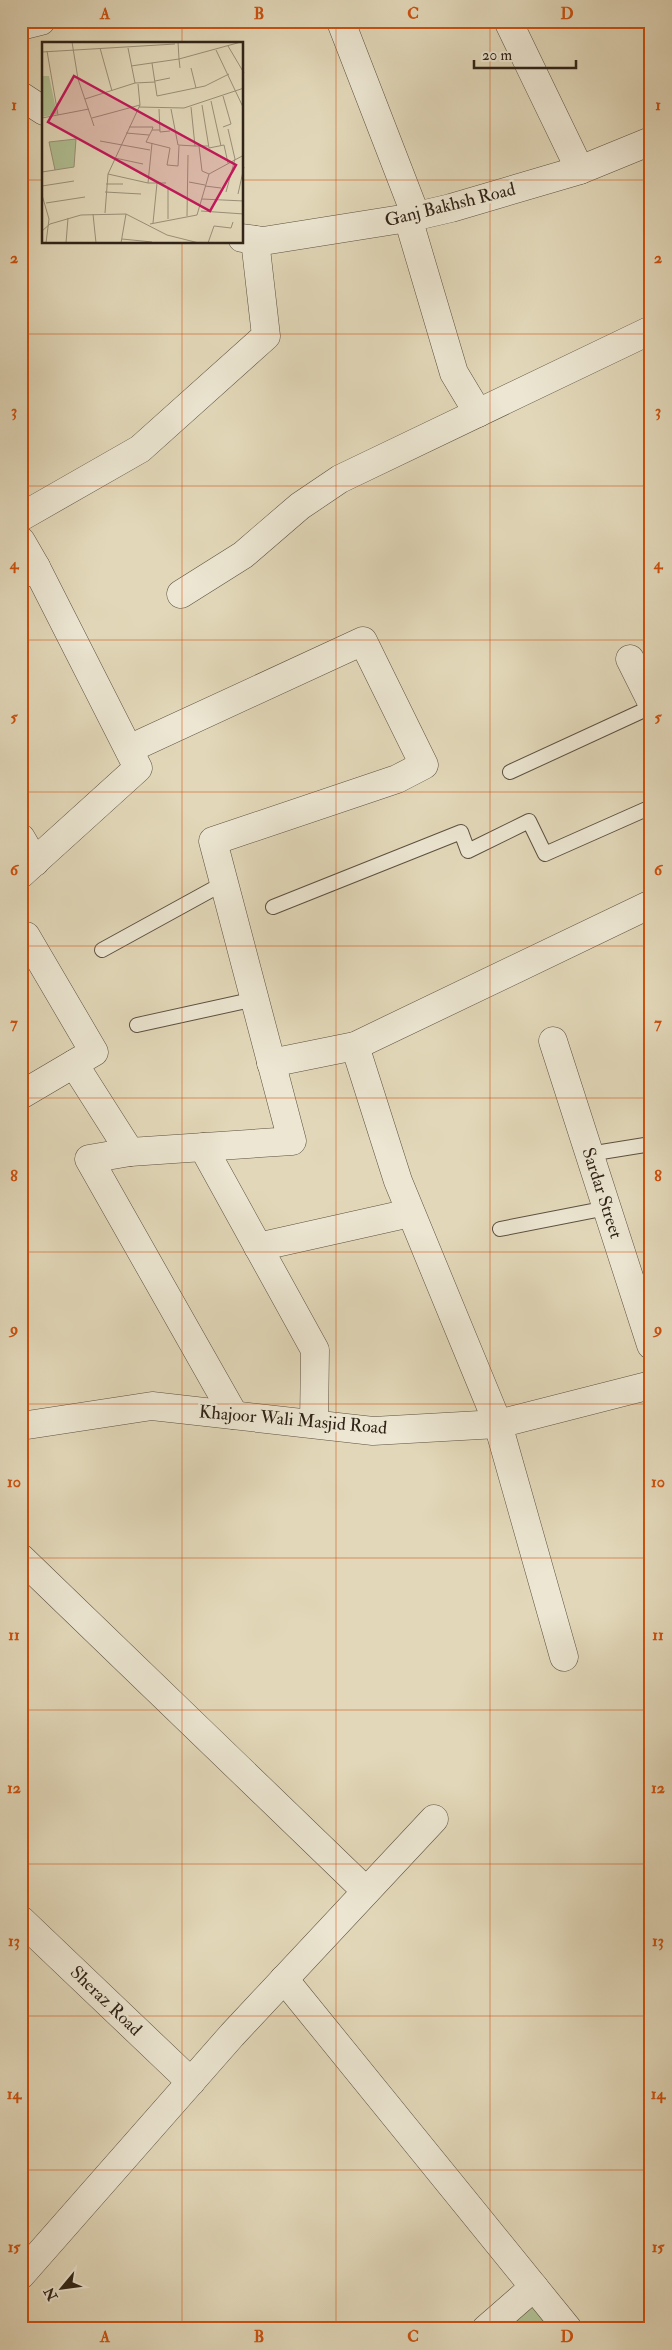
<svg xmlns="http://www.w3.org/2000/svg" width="672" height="2350" font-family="'IM FELL Double Pica',serif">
<rect width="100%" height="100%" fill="#e2d8b9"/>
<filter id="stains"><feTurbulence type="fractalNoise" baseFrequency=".004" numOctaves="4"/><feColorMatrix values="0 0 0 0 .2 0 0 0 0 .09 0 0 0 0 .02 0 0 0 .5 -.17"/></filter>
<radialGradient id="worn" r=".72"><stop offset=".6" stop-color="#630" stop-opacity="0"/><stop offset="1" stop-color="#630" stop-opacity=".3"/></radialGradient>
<polygon fill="#b0bf92" stroke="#707154" points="532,2301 555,2329 501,2329"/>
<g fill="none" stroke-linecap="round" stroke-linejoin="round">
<g stroke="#5c5040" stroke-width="16">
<g id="service">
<polyline points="510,772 651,707"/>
<polyline points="273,907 461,832 468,851 529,821 545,854 651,807"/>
<polyline points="102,950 224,883"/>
<polyline points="137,1025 255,999"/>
<polyline points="589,1154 651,1144"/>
<polyline points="500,1229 607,1208"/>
</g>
</g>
<g stroke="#5c5040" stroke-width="29">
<g id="minor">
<polyline points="508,21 580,170"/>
<polyline points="341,22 416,216"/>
<polyline points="21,26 41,21"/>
<polyline points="408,218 454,373 478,413"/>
<polyline points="21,517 140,449 266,336 255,240"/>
<polyline points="21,541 36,567 21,575"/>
<polyline points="181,594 243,555 300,506 340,479 651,330"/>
<polyline points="630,659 651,701"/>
<polyline points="21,838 35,862"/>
<polyline points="21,874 138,768 36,567"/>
<polyline points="553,1041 651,1345"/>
<polyline points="355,1046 398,1181 498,1424 564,1657"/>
<polyline points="271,1063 355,1046 651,904"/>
<polyline points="74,1064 130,1152 292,1141 213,841 397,779 424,765 363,641 129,749"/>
<polyline points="21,1095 94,1052 26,936"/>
<polyline points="203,1147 315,1350 314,1424"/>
<polyline points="130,1152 89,1159 234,1415"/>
<polyline points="258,1247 410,1213"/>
<polyline points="21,1426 152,1406 373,1431 498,1424 651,1385"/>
<polyline points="21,1558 366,1891"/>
<polyline points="21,1920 191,2082"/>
<polyline points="284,1979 568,2329"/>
<polyline points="21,2275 232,2035 434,1819"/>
<polyline points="486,2329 534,2287"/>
</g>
</g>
<g stroke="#5c5040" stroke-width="29">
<g id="tertiary">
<polyline points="21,96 44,111"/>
<polyline points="242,238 263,241 408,218 451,208 580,170 651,141"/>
</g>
</g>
<use href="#service" stroke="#ece6d2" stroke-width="14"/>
<use href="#minor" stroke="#ece6d2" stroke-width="28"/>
<use href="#tertiary" stroke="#ece6d2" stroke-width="28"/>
</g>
<path fill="none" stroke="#cc510e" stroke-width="1" stroke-opacity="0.55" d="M182 21V44M336 21V2329M490 21V2329M21 180H44M242 180H651M182 242V2329M21 334H651M21 486H651M21 640H651M21 792H651M21 946H651M21 1098H651M21 1252H651M21 1404H651M21 1558H651M21 1710H651M21 1864H651M21 2016H651M21 2170H651"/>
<g text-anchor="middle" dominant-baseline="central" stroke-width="5" stroke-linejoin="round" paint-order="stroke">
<g font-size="18" fill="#2f2317" stroke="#ece6d2">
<text transform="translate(450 205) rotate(-14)">Ganj Bakhsh Road</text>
<text transform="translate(602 1193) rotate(72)">Sardar Street</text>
<text transform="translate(293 1420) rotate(5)">Khajoor Wali Masjid Road</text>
<text transform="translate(106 2001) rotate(44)">Sheraz Road</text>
</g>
</g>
<g transform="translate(42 42)">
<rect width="201" height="201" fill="#e2d8b9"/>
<path d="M0 34H7L15 72 0 75ZM34 97 32 125 13 128 7 100Z" fill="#b0bf92"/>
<path fill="none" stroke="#9a9078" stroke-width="1" d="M30 0 36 37 52 84M136 0 137 17 199 0M186 4 202 31M58 6 70 49M86 6 93 41M174 8 201 65M5 9 16 73M0 10 133 2M110 21 115 54 163 44 187 32M89 24 137 17 138 26M149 26 154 46M113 39 128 36M43 57 93 41 113 40M169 59 179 104M160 63 167 106 182 103 186 121M97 65 142 66 202 46M149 65 153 104H166M117 67 118 90 128 89M129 67 136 103 153 104M0 76 47 67M50 76 98 63M87 85H111L110 88M181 85 189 82 181 54M118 88H110L104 100 128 106 125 123 136 124 137 104M84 91 107 93M58 99 108 108M110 101 106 141H124M157 104 160 129 167 132M73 116 101 122M0 130 32 125 34 97 7 100 13 128M66 132 106 141M147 140 163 143M64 142H81M0 144 32 139M163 144 179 146M63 150 99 152M184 150 193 117 186 87M196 152 202 125M0 153 7 177 4 201M160 157 202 159M4 161 43 155M159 169 202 172M63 171 66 132 98 63 96 42M51 172 54 201M145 174 146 113M126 177V147M111 181 115 141M108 182 155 173 167 132 202 113M0 189 8 182 39 173 84 172 125 193 157 201M80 197 110 200M24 201 26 176M79 201 84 172M166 201 172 184 189 186 191 180"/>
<path fill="#c2185b" fill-opacity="0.15" stroke="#c2185b" stroke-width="2.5" d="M32 34 194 123 168 169 6 80Z"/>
<rect width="201" height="201" fill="none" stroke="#2f2317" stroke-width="2.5"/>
</g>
<rect width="672" height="2350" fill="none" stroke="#e2d8b9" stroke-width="55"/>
<g transform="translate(62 2288) rotate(241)" stroke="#ece6d2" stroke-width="4" paint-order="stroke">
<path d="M0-4L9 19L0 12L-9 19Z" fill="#2f2317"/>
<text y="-8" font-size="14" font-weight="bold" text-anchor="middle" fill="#2f2317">N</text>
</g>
<path d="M474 60v8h102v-8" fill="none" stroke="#2f2317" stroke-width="2.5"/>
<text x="482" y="60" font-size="15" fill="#2f2317" stroke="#ece6d2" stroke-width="4" paint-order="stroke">20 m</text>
<rect x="28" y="28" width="616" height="2294" fill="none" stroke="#cc510e" stroke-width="2"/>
<g font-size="16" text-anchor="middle" font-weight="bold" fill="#cc510e">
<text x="105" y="19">A</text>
<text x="259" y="19">B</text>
<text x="413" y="19">C</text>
<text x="567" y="19">D</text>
<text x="14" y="110">1</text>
<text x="658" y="110">1</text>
<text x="14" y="263">2</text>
<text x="658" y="263">2</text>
<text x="14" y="416">3</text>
<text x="658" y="416">3</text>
<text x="14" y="569">4</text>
<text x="658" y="569">4</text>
<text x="14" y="722">5</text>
<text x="658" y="722">5</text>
<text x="14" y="875">6</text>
<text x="658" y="875">6</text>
<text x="14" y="1028">7</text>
<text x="658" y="1028">7</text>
<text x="14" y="1181">8</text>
<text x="658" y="1181">8</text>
<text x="14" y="1334">9</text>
<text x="658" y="1334">9</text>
<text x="14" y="1487">10</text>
<text x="658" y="1487">10</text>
<text x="14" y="1640">11</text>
<text x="658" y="1640">11</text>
<text x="14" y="1793">12</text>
<text x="658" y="1793">12</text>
<text x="14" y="1946">13</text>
<text x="658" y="1946">13</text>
<text x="14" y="2099">14</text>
<text x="658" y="2099">14</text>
<text x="14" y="2252">15</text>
<text x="658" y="2252">15</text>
<text x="105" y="2342">A</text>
<text x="259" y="2342">B</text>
<text x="413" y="2342">C</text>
<text x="567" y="2342">D</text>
</g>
<rect width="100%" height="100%" filter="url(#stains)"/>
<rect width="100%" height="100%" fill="url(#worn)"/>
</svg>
